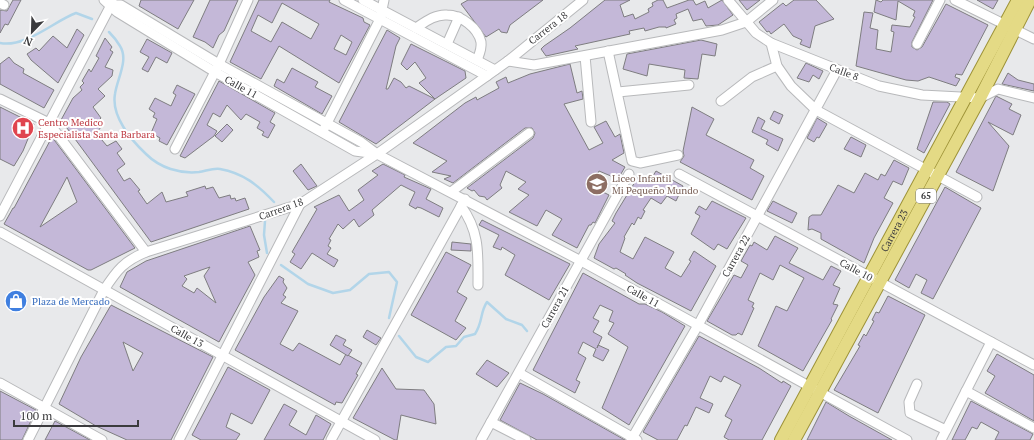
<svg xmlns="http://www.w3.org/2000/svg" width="1034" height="440" font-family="'PT Serif',serif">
<rect width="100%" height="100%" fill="#e8e9eb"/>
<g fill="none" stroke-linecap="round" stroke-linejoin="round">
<g stroke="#b2d5e9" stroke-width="2.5">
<path d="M109 32C113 36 117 41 120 46 129 60 117 79 115 94 111 116 131 140 146 154 160 168 180 174 199 172 206 171 213 168 220 169 243 173 258 185 274 202"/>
<path d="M0 43C26 48 54 21 76 13L92 19"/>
<polyline points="265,221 264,235 267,253"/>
<polyline points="281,265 308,284 333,293 350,290 369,274 389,272 397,282 389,318"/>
<path d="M399 336 416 357 428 362 446 347 456 346 464 337 475 334C483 322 480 312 487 302L506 319 522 325 527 331"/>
</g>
</g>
<g fill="#c4b8d8" stroke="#7e7d80" fill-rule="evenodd">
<polygon points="13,0 21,0 8,25 5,24 0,33 0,10 7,11"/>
<polygon points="141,0 194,0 178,29 139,6"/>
<polygon points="210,0 238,0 224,31 219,35 213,48 205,42 193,37"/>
<path d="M259 0H330L329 2 363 18 364 22 370 25 339 83 279 46 261 79 230 62ZM282 3 319 24 311 39 282 22 271 42 251 31 258 15 272 23ZM341 35 352 42 346 55 334 49Z"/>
<polygon points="468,0 543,0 510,25 507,33 501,32 499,29 486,37 461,4"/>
<polygon points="605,0 630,0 620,5 624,17 633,14 635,19 649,12 648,9 653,6 652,3 658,0 663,0 667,8 689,0 693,0 696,5 705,1 708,8 722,0 733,15 718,25 706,26 702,19 693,21 688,9 676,14 677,18 674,20 676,24 666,28 666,27 659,27 645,31 644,28 629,31 630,34 575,46 578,49 546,56 541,49 544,46 570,28"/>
<polygon points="739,0 760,0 747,10"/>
<polygon points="794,0 816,0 834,19 815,26 810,48 800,44 802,40 793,36 784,24 771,34 769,31 767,32 759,22 783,3 786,6"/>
<polygon points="876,0 881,2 883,0 933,0 912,42 912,47 917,50 922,47 946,4 988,25 962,75 956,74 955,77 960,79 956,86 929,77 918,81 906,80 856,66 864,12 873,13 870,28 878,30 876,49 891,52 894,32 891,31 892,25 910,27 915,17 913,16 915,11 898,1 896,20 874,12"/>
<polygon points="977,0 998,0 993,9"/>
<polygon points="77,29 84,35 58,83 31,60 27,54 36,48 39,51 53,36 67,48"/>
<polygon points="387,30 400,38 396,46 386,89 388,89 394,78 401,82 406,88 409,86 435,99 376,144 339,122"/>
<polygon points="105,38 112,47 110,50 113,52 105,67 113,70 112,76 98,89 105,96 93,107 101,118 98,121 102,126 96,133 107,146 116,141 122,149 117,153 125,164 117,170 124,181 130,178 140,190 138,191 147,204 162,192 166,202 188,196 186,192 205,186 206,189 213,187 219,198 230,195 231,199 235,198 236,201 245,198 249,209 151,242 61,120 73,98 82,90 80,87 84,83 82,81 89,69 91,72 99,58 96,56"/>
<polygon points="147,39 172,53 167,63 156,57 148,72 142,69 149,57 140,52"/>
<polygon points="701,40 717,44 715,56 702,54 698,79 684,78 685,70 649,64 647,76 623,69 627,54"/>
<polygon points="411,44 465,71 466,78 435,99 419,83 426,78 415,62 407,70 401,64"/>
<polygon points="9,57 14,63 24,69 23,73 54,90 44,108 0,84 0,64"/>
<polygon points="806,63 823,71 819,79 813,75 809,82 797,78"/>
<polygon points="570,64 577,93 582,91 583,99 564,104 589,150 603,143 594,127 606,121 615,137 620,134 624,153 612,160 625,167 618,179 599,171 591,186 609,195 595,223 593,222 591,225 589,225 577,248 552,235 562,219 546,210 537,226 509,212 529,195 518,189 526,182 506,171 500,185 502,188 487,200 485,197 479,196 474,190 472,191 467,188 533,138 535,133 532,128 525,128 453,183 444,179 451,176 432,172 447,161 413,143 465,103 476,97 477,100 499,88 496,82 506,77 508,83 530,74"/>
<polygon points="292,68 318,82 315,87 332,96 322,114 274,86 277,79 284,83"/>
<polygon points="1008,73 1018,80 1034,84 1034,91 1002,84"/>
<polygon points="219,81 275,113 270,122 275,125 268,138 262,135 264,132 257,128 260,122 246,114 241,120 227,105 220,117 213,113 207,125 217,131 214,136 185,158 180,156"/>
<polygon points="177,85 195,94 167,145 159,141 160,138 151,133 157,119 153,117 155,113 149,109 155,98 171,106 176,95 173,93"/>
<polygon points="996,96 1012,104 1009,109 1021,115 1013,135 988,122 1009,146 993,191 956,172"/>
<polygon points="933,102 947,102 950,104 924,153 917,149"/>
<polygon points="0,107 34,124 23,151 14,166 0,159"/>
<polygon points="692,107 714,119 706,135 754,160 750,168 764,176 752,200 680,162 684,156 683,151"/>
<polygon points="774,111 783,115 779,124 770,119"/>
<polygon points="758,117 765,121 761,129 783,139 778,151 766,144 768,140 752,132"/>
<polygon points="817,118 827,124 819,138 817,137 814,142 807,138"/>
<polygon points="227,124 233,130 222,142 215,136"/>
<path d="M52 137 135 248 91 270H88L4 224 13 208H14ZM67 177 77 202 40 227 58 194Z"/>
<polygon points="851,137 866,145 861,157 844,149"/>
<polygon points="894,160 909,168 902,185 893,181 884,198 893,203 874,238 864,263 821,239 821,233 812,229 808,230 809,217 812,215 821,215 838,185 854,193 865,173 878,180 881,174 885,176"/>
<polygon points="301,164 317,186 308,190 293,171"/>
<polygon points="383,164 405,175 404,177 431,189 426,199 443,208 439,217 421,208 417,207 416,209 409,205 415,192 401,185 372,210 374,215 359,227 354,219 343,229 338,224 329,239 331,240 328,246 331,248 327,254 338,260 334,267 312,253 301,269 290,262 295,254 292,252 317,209 314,207 339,195 349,211 364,200 358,190 378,175 372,171"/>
<polygon points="656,171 683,186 676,201 667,196 661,204 651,198 643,210 645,211 641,219 638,217 634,225 632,223 624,237 625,238 620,252 633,259 645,237 674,252 665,268 681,277 691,261 689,260 694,251 716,266 691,311 637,283 625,275 626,274 616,268 614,269 594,258 599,244 615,223 612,221 616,213 638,177 648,184"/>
<polygon points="945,187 981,208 933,299 921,293 927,280 916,274 909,288 895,280"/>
<polygon points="712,201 746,218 727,249 718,244 714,250 691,234 700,216 695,213 699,206 706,210"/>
<polygon points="773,201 797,213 792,223 767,211"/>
<polygon points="482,220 570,264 549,300 505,275 515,255 502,247 501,250 493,247 499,235 479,225"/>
<path d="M250 226 260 250 257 251 259 257 248 262 255 275 219 342 120 287 127 272 146 261ZM210 267 204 276 216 303 197 288 194 293 182 286 187 279 184 276Z"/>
<polygon points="775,236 798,248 789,263 823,280 831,266 841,271 833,285 840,288 833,304 838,305 831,319 832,320 803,371 758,346 776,306 787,311 804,278 780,265 773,280 760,273 748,300 754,303 752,307 754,308 742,335 738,333 736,335 732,335 707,321 734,275 741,278 748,265 741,261 750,245 752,246 754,242 767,250"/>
<polygon points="452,242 471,244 471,251 451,250"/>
<polygon points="446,252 471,265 457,292 467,298 455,321 466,328 456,340 411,315"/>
<polygon points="583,273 639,304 645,304 662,312 685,326 629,425 602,408 628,347 608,334 614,323 609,321 613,311 600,305 593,318 599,321 593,332 602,337 597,348 598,345 609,350 603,361 593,356 596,349 583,342 578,353 586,358 576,380 580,382 575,393 533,370"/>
<polygon points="279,276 284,279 283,282 287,288 283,295 286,297 281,303 298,311 280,344 293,351 299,343 340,365 346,354 362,363 356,374 358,375 342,403 336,402 335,405 235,350 264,297"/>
<polygon points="888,296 925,315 878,413 834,390 860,346 858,345 864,334 866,336 874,321 872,320 876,312 879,313"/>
<path d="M111 305 213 357 171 440H127L96 426 59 404 81 357ZM123 342 143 353 133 371Z"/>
<polygon points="367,330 381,338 376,345 363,337"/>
<polygon points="336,335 346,340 343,345 352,350 348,356 330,345"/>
<polygon points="699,336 759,368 782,383 783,381 791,386 762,440 729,440 724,437 732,420 725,416 741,385 724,376 721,382 710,376 700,398 713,404 709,413 696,407 687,426 685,425 677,440 658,440 643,432"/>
<polygon points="997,354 1034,375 1034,421 985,393 995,376 987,371"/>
<polygon points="487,360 509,373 497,387 476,374"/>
<polygon points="228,367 270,390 252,424 231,413 226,427 240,434 236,440 201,440 192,435"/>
<polygon points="382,368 396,389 424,390 434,404 436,424 401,415 397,440 395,440 353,418"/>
<polygon points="520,383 543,394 625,440 537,440 500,420"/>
<polygon points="0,391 36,410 22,440 0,440"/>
<polygon points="971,401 1033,434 1030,440 995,440 999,432 981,422 977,429 972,427 965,440 952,440"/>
<polygon points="826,402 849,416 892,440 807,440"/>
<polygon points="284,404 297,411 289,425 306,435 316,415 331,424 323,440 264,440"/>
<polygon points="55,421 90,440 45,440"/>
</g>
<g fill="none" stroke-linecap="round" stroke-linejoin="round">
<g stroke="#b8b9bb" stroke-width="11">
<g id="minor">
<polyline points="104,0 117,12 215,72 355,151 377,154"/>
<polyline points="344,0 487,76"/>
<polyline points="363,0 495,70"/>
<polyline points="728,0 756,33 771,43 879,86 922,95 980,98 998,89 1034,98"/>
<polyline points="955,0 1034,39"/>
<polyline points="0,3 4,5"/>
<polyline points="111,5 121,5 219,64 361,142 377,154 581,261 907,440"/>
<path d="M416 28C425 22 435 14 447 15 461 15 478 28 481 42 482 49 479 55 477 60"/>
<polyline points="771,43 777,66 791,86 816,110 977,197"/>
<polyline points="447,44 459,17"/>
<polyline points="917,44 940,0"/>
<polyline points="608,51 632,161 640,163 678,155"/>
<polyline points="585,56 591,122"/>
<polyline points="508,61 534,65 722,30 746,22 773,0"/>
<polyline points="618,92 689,85"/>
<polyline points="0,99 49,123 146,252"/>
<polyline points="721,101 752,77 777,66"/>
<polyline points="324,129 380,19 384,0"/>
<polyline points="175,149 219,64 248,0"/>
<polyline points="679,174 1034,365"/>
<polyline points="451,192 529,133"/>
<path d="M461 206C480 232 478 254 478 285"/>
<polyline points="0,216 111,5 112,0"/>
<polyline points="0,232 375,440"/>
<polyline points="519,373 637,440"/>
<polyline points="0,383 102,440"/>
<polyline points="917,384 909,402 910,413 946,430"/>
<polyline points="966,391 1034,428"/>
<polyline points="491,422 526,440"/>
<path d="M28 440 104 290C117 270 124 261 146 252L300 204 377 154 508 61 583 0"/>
<polyline points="179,440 300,204"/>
<polyline points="331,440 465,199"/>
<polyline points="481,440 629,174"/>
<polyline points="631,440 697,327 837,70"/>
<polyline points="941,440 991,342"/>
</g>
</g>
<g stroke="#9d9237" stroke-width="14">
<g id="major">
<path id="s1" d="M781 440 1018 0"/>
<polyline points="794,440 980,98 1030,0"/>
</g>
</g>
<use href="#minor" stroke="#fff" stroke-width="9"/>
<use href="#major" stroke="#e4da85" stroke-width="12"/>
</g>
<defs>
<g id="hospital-disc" transform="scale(1.15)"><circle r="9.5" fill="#e0444e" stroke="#fff"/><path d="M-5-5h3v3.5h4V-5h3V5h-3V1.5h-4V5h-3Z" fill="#fff"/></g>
<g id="school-disc" transform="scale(1.15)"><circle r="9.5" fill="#8d6e63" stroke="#fff"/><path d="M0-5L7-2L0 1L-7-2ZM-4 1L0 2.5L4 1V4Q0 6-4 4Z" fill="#fff"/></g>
<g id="shop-disc" transform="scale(1.15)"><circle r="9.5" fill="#3f7fe0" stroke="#fff"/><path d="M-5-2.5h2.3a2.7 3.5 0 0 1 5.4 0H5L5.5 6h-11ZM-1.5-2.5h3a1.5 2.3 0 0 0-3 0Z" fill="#fff"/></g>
</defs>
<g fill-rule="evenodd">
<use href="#hospital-disc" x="23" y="128"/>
<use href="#school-disc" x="597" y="184"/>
<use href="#shop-disc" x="16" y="301"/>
</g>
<g text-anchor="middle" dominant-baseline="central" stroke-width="4" stroke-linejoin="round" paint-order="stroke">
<rect fill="#fff" stroke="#767677" stroke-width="1" x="916" y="189" width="20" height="14" rx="3"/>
<g font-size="9" font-weight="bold" fill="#3b3b3d">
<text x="926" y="196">65</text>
</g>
<g font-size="10" fill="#3b3b3d" stroke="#fff">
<text transform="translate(548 28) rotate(-38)">Carrera 18</text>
<text transform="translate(844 72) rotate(21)">Calle 8</text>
<text transform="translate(241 87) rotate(29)">Calle 11</text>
<text transform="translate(281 209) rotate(-20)">Carrera 18</text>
<text stroke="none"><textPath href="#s1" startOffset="238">Carrera 23</textPath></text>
<text transform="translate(736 256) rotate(-61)">Carrera 22</text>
<text transform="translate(856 270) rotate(28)">Calle 10</text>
<text transform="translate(643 296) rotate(29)">Calle 11</text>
<text transform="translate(555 307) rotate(-61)">Carrera 21</text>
<text transform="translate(187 336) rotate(29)">Calle 13</text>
</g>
<g font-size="10" fill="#be3a42" stroke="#fff" text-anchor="start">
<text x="38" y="122">Centro Medico<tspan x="38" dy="12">Especialista Santa Barbara</tspan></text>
</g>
<g font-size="10" fill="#785e54" stroke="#fff" text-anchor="start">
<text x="612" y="178">Liceo Infantil<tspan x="612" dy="12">Mi Pequeño Mundo</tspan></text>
</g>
<g font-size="10" fill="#366cbe" stroke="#fff" text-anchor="start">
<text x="32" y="301">Plaza de Mercado</text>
</g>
</g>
<g transform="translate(32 32) rotate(203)" stroke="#ffffff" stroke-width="3" paint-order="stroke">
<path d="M0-3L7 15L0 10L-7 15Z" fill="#3b3b3d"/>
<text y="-6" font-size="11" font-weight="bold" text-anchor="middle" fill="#3b3b3d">N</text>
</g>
<path d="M14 420v6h124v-6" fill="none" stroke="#3b3b3d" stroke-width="2"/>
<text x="20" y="420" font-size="12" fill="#3b3b3d" stroke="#ffffff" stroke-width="3" paint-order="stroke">100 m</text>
</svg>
